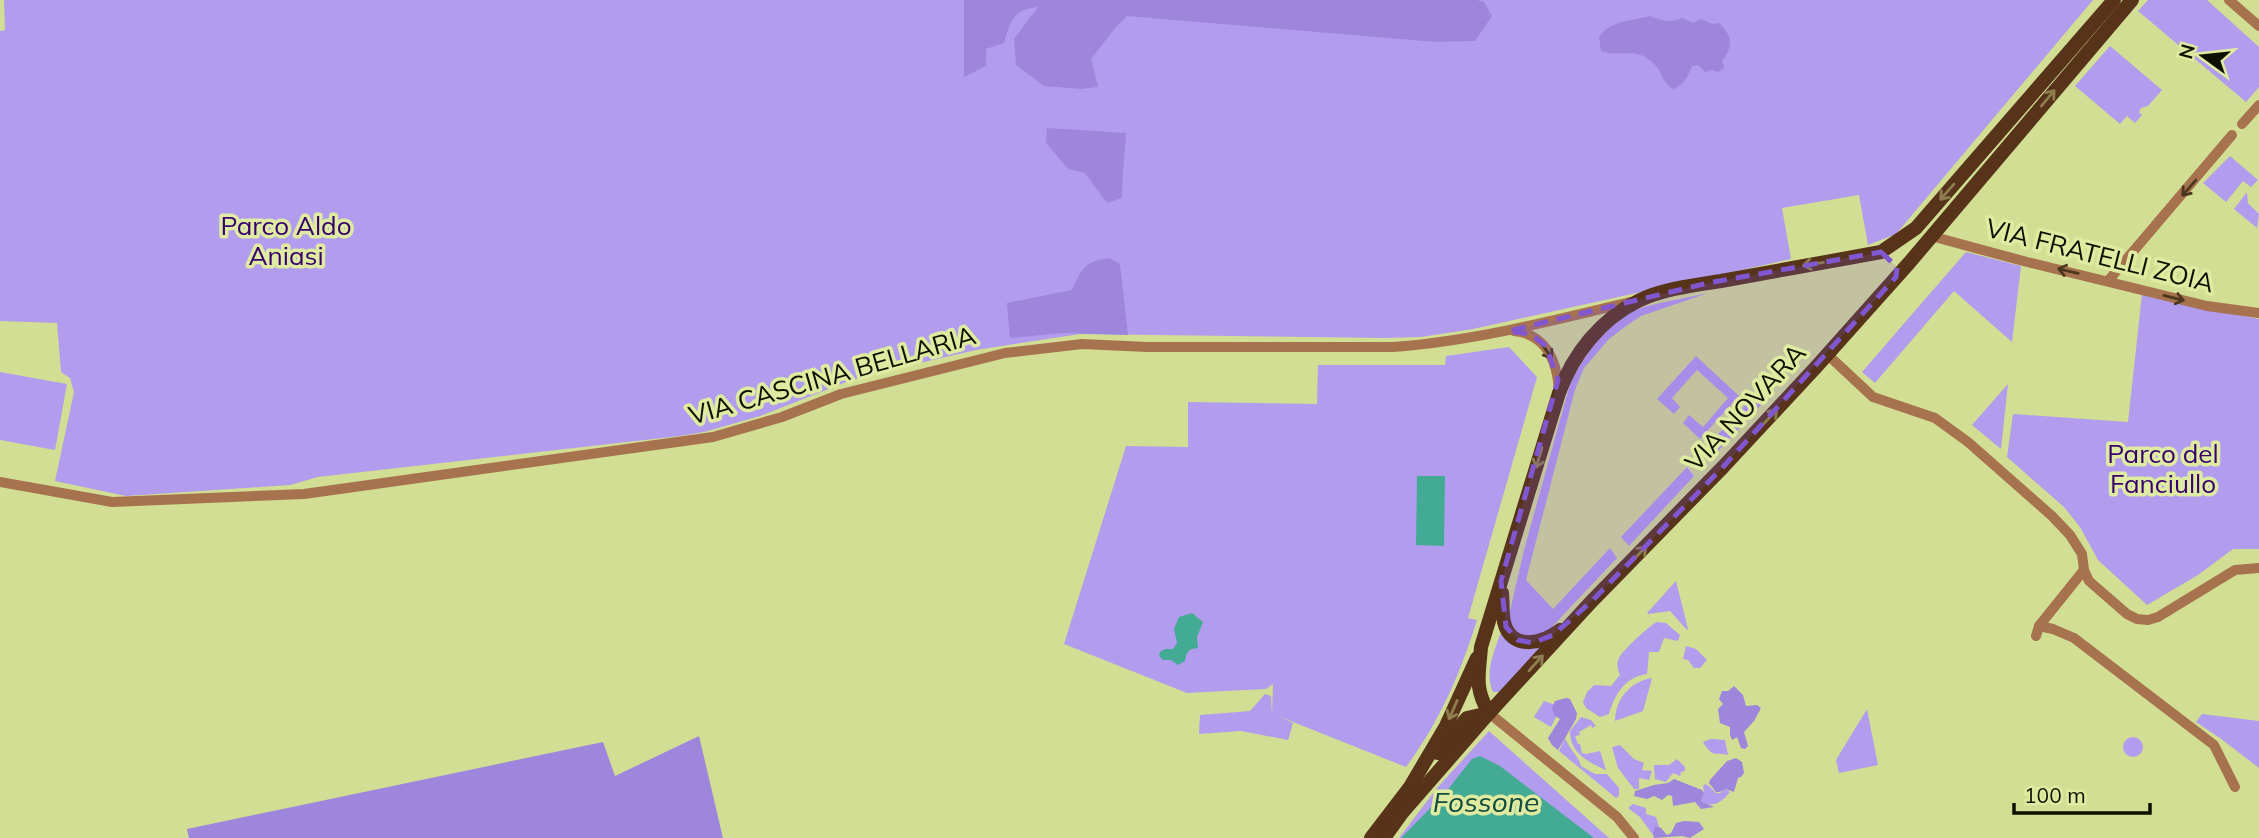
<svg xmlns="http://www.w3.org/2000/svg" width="2259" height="838" font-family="Mulish,sans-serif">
<rect width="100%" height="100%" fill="#d2de94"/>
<g fill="#b29cee">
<polygon points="4,0 2093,0 1896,234 1868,245 1859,195 1782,208 1791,259 1473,329 1421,337 1385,338 1080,334 976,350 876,373 849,381 760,416 704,432 680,436 318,477 290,485 126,496 55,481 74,392 70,378 61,372 57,323 0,321 0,31 5,30"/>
<polygon points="2148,0 2207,0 2259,47 2259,87 2246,102 2138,11"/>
<polygon points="2110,46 2162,90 2148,106 2141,108 2139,112 2142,115 2135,123 2127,116 2120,124 2075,86"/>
<polygon points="2230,156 2258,180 2251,187 2243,181 2226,202 2203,183"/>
<polygon points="2247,192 2248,203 2259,214 2257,228 2234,209"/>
<polygon points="1966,252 2021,266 2012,342 1954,291 1875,383 1862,372"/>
<path d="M1708 293 1641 316 1626 326 1609 339 1584 368 1575 390 1526 580 1553 609 1610 548 1617 558 1548 631 1530 638 1516 632 1509 619 1510 611 1524 550 1570 384C1585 354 1610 317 1644 307 1665 301 1687 298 1708 293Z"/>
<polygon points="2142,294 2259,319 2259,549 2233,549 2198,575 2147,605 2098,560 2080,527 2064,507 2007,457 2013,414 2128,422"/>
<path d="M1509 347 1537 377 1468 618 1477 620C1460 674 1440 721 1406 767L1278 716 1293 723 1288 740 1241 731 1199 734 1200 715 1250 711 1265 694 1271 696 1272 714 1273 684 1266 689 1187 693 1064 644 1126 446 1188 447V402L1317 404 1318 365H1445L1446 356Z"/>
<polygon points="1696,356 1739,396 1700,439 1683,423 1689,415 1703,427 1728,398 1697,370 1672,398 1680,407 1674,414 1657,399"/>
<polygon points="0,372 67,384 55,450 0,440"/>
<polygon points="2008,384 2001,449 1972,425"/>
<polygon points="1753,397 1761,405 1716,453 1708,445"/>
<polygon points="1687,467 1694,476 1629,546 1621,537"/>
<polygon points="1676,581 1688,629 1687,630 1670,611 1648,614 1647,613"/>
<path d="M1657 622 1666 623 1680 635 1678 641 1664 638 1659 652H1649L1647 674C1625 677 1615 694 1609 714L1600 717 1586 708 1583 702 1587 692 1594 685 1611 686 1620 675C1618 670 1616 664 1619 658 1622 651 1650 625 1657 622Z"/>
<path d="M1504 624 1544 647 1501 692H1493C1483 671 1497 645 1504 624Z"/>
<polygon points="1686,646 1696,649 1707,660 1700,668 1694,668 1688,660 1683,659"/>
<path d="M1652 678 1643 711 1615 721C1615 699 1631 681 1652 678Z"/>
<polygon points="1544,701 1561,707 1551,727 1534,717"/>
<polygon points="1867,709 1878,765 1839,773 1836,760"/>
<polygon points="2202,714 2259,721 2259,768 2220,738 2196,722"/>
<path d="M1581 717 1591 720 1596 726 1592 728 1591 725 1579 732 1580 735 1575 736 1578 744H1580L1582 753 1586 754 1600 751 1606 770C1588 762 1570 753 1570 731Z"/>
<polygon points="1489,731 1609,838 1399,838 1437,788"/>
<circle cx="2133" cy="747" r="10"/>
<path d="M1565 738C1569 748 1580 759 1581 766L1595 774H1607L1619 788V796L1616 798 1559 751Z"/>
<path d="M1711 739 1725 740 1728 755C1717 752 1713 759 1703 742Z"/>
<polygon points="1620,745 1634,759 1644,763 1642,770 1652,771 1649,780 1639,778 1639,789 1634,789 1618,768 1612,747"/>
<polygon points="1677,759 1685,767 1685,771 1681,772 1680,776 1673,773 1666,782 1655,779 1654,765 1669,765"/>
<path d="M1705 784 1709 786 1716 793H1720L1726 789 1730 792C1722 802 1713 809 1701 801L1704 793 1703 786Z"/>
<polygon points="1633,804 1646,808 1646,814 1656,817 1662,836 1655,838 1640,817 1628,808"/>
</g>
<g fill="#9e86dd">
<path d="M964 0H1477L1484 2 1492 16 1475 41 1436 42 1127 16 1116 27 1091 59 1098 87 1081 89 1044 86 1016 65 1014 39 1038 7C1012 10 1011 20 1004 43L986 49V66L964 77Z"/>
<path d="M1650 16C1662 21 1669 23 1682 18L1693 23 1701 19 1712 24 1719 23C1732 35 1734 46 1722 61L1724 66 1723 69 1718 72 1710 70 1706 73 1698 65 1692 66C1688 76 1685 84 1674 89 1662 84 1663 72 1654 64 1637 46 1620 58 1601 51L1599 37C1610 20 1632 21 1650 16Z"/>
<path d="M1047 128 1126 133C1125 155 1122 176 1122 198L1107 203 1085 173 1068 169 1046 143Z"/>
<path d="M1109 258 1120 264 1128 335 1063 333 1010 338 1007 303 1072 290C1082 269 1084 261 1109 258Z"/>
<polygon points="1734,686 1743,695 1746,706 1757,705 1761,708 1754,721 1744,732 1748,746 1745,749 1741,748 1737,737 1732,740 1730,735 1730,727 1720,723 1718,709 1723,704 1719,699 1722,691 1728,691"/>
<polygon points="1566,698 1570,699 1577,713 1576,719 1558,750 1552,745 1548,738 1560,719 1554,715 1552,708 1555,701"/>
<polygon points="699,736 723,838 189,838 187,829 603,742 615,776"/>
<polygon points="1736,758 1742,762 1744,773 1741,777 1738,778 1734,792 1726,789 1720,792 1716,792 1709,783 1710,780 1727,761"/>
<polygon points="1674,779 1702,790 1704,793 1701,801 1714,807 1701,809 1695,802 1673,806 1672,796 1668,795 1662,800 1654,796 1647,799 1634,796 1635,791 1654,785 1668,783"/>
<polygon points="1684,821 1699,822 1704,829 1690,838 1682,836 1654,838 1653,832 1655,826 1661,828 1667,835 1671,833 1676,823"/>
</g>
<g fill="#43ab93">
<polygon points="1417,476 1445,476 1444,546 1416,545"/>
<path d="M1192 613 1203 622 1197 637 1198 648C1188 649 1187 651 1185 661L1178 665 1171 660H1163L1159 656 1160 652 1165 649H1173L1177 643 1174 629 1179 617Z"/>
<polygon points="1480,756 1500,766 1594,838 1401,838 1445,793 1472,759"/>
</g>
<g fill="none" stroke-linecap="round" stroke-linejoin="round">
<g stroke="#a7734e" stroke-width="10">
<polyline points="2229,0 2259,26"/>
<polyline points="2242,124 2259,105"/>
<polyline points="1931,236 2027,262 2207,306 2259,313"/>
<polyline points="2108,281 2232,135"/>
<path d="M1514 331C1546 334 1557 361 1559 390"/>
<polyline points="1828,355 1873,397 1935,418 1968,442 2052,516 2070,535 2082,554 2084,570 2089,581 2127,614 2137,619 2148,620 2158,617 2235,570 2259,568"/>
<path d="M0 482 112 502 304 494 713 437 782 417 841 394 1005 353 1082 344 1147 347H1393C1473 341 1552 321 1630 302"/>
<polyline points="2039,626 2053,629 2074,638 2214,745 2235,787"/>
<polyline points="2036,636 2039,626 2084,570"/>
<polyline points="1489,713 1617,817 1634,838"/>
</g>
<g stroke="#563319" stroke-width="14">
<path d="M1502 593C1503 602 1502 613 1504 622 1511 651 1542 644 1560 630"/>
<path d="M1489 713C1474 688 1479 676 1481 647L1559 393C1573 354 1601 319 1638 301 1662 289 1695 285 1721 281 1774 271 1828 262 1881 252L1916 228 2114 0"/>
<polyline points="1438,753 1467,718 1489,713"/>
<polyline points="1371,838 1410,787 1446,726 1477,658"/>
<polyline points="1384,838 1402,813 1489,713 1591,602 1723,467 1817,366 1909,263 2132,0"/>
</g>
</g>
<defs><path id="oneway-shaft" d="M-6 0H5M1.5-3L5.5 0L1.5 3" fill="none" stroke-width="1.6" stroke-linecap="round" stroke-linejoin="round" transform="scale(1.75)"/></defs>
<g stroke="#8d7d4f">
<use href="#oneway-shaft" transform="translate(2048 98) rotate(-50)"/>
<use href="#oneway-shaft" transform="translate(1947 192) rotate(131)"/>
<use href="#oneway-shaft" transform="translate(1813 264) rotate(171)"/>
<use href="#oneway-shaft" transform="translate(1770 417) rotate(-47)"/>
<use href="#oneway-shaft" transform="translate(1539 458) rotate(107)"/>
<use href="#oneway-shaft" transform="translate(1639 554) rotate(-46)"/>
<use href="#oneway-shaft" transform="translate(1536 663) rotate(-48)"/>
<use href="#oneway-shaft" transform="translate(1453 710) rotate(114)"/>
</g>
<g stroke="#4c381f">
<use href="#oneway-shaft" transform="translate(2189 188) rotate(131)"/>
<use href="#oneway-shaft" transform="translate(2068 271) rotate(-167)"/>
<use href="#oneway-shaft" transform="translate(2174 298) rotate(14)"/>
<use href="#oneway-shaft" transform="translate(1546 350) rotate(55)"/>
</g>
<path fill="#8057d0" fill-opacity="0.2" stroke="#8057d0" stroke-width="5" stroke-dasharray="14 9" stroke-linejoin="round" d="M1881 252 1897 267 1896 277 1723 467 1591 602 1553 635 1533 643 1518 640 1506 627 1501 581 1558 380 1546 346 1530 334 1508 331 1708 283Z"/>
<g text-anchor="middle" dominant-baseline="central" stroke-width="7" stroke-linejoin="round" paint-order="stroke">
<g font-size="26" fill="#36016e" stroke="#dfeba0">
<text x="286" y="225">Parco Aldo<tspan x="286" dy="30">Aniasi</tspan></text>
<text x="2163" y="453">Parco del<tspan x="2163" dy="30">Fanciullo</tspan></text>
</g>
<g font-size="26" fill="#0f1100" stroke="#dfeba0">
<text transform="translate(2100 255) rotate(14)">VIA FRATELLI ZOIA</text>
<text transform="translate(832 375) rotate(-16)">VIA CASCINA BELLARIA</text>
<text transform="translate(1745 407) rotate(-47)">VIA NOVARA</text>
</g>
<g font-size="28" font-style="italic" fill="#104b3f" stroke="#dfeba0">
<text x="1486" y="801">Fossone</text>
</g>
</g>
<g transform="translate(2203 56) rotate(285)" stroke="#dfeba0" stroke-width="5" paint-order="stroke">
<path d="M0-5L12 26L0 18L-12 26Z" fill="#0f1100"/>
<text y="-10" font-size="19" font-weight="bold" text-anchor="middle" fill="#0f1100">N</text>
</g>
<path d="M2014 803v10h136v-10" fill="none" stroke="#0f1100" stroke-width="3.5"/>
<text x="2024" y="803" font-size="21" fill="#0f1100" stroke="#dfeba0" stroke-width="5" paint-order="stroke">100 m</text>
</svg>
